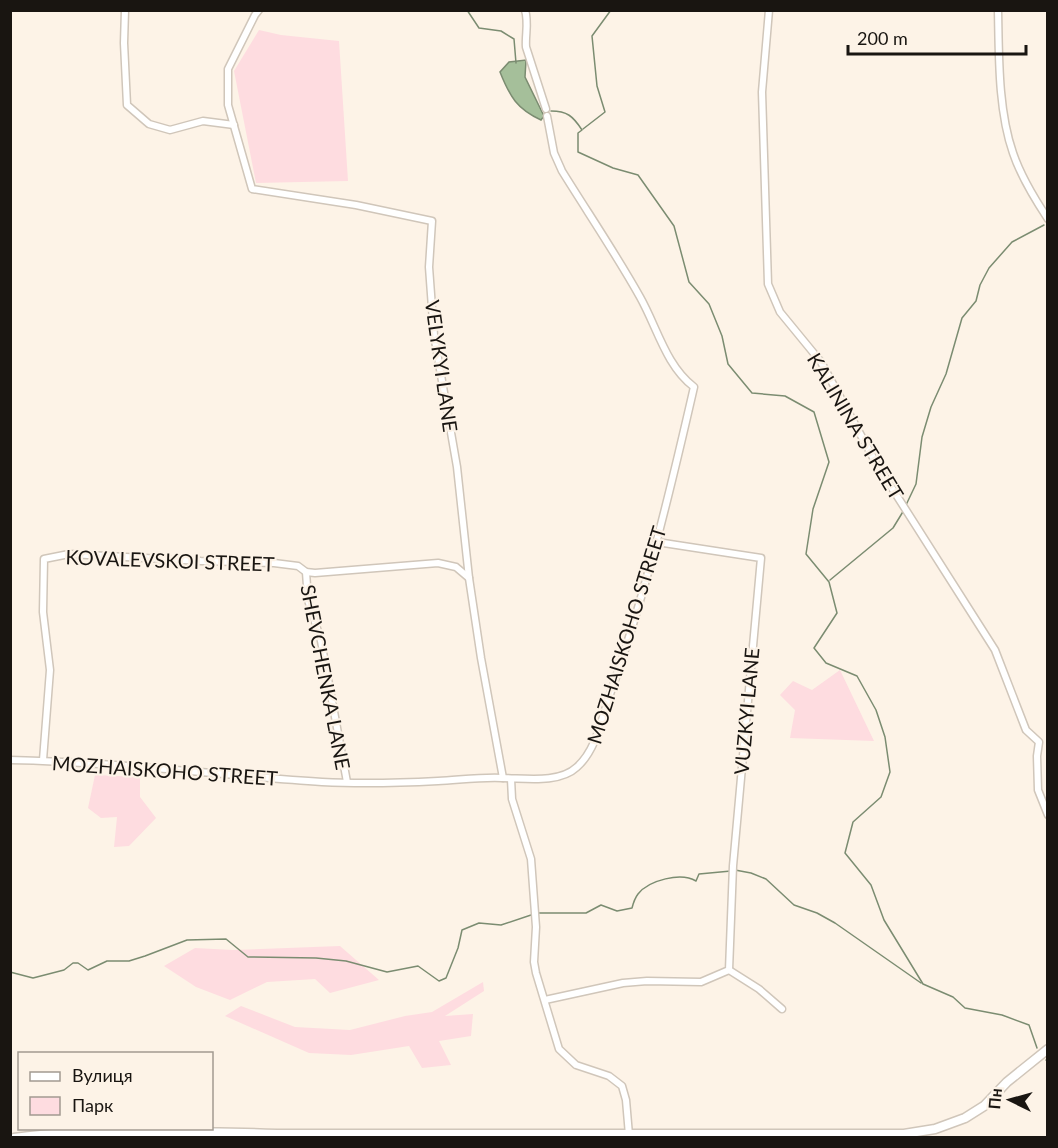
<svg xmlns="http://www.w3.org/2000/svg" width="1058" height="1148" font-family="Lato,sans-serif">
<rect width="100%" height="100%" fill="#fdf3e7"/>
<g fill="#fedce0">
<polygon points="259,30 281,35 339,41 348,181 256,183 234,71"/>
<polygon points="840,670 874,741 790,738 795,710 780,695 793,681 812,690"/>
<polygon points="95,775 140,777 140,797 156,818 129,846 114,847 117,817 101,818 88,808"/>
<polygon points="340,946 379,980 330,993 315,979 267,982 230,1000 196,987 164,966 195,948 233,950"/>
<polygon points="483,982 484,991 445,1016 473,1014 471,1036 439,1041 451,1065 422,1068 409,1046 351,1055 309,1053 225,1016 241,1006 295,1027 350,1030 405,1016 432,1012"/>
</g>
<path fill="#a5bf9a" stroke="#7b8c71" stroke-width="1.5" d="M526 60 525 77 543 114 544 116 541 120C517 109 510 97 500 72L509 62Z"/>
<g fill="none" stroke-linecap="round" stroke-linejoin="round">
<g stroke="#7b8c71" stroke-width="1.5">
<polyline points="467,10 479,28 501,31 514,39 516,63"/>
<path d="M551 111C567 111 573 116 582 130L578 133V152L613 168 638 175 674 226 689 282 709 304 722 336 728 364 752 393 785 396 814 412 829 462 813 509 806 554 829 582 837 613 814 648 826 663 857 676 876 710 885 737 890 772 881 797 853 822 845 853 871 885 884 920 923 984 953 997 965 1008 1002 1015 1029 1025 1037 1048"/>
<polyline points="583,129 605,112 597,86 592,36 611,10"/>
<polyline points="906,505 916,484 922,437 931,407 946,374 962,318 976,301 980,285 989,268 1012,242 1044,225"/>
<polyline points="830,580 893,528 904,510"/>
<polyline points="735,870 751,873 766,879 794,905 817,913 835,923 921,983"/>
<path d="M539 913H586L601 905 617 911 632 908C633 904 635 898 638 894 649 880 681 872 696 881L699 874 731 871"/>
<polyline points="10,972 33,978 64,970 73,963 78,963 88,970 107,961 129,961 145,956 187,940 226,939 248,957 316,958 346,961 387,972 418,966 439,981 446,978 458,948 462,930 479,923 501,925 531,915"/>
<polyline points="1046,1060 1048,1061"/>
</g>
<g stroke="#d0c6ba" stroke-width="9">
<g id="street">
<polyline points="125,10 124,43 127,105 149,124 170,130 203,121 234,125"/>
<polyline points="259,10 255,15 228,69 228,105 252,189 356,205 432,221 429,267 434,335 457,467 469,578 481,658 503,778"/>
<path d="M525 10C529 23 525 35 526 47L546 109"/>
<polyline points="769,10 762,92 768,284 780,312 821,362 876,463 995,650 1026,730 1039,742 1037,756 1038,790 1048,815"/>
<path d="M998 10C999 56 998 110 1013 153 1021 177 1034 198 1048 219"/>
<polyline points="306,572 308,600 321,641 347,782"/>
<path d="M10 760C114 762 218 775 322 782 360 784 400 783 438 781 459 780 481 777 502 778 524 778 559 784 577 767 596 750 601 721 609 697 645 596 670 492 694 387 666 366 657 327 640 297 616 254 588 213 562 171L554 153 547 116"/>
<polyline points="43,760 50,670 43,612 44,559 69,554 201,561 274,563 298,566 306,572 315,573 438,563 456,567 469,578"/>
<polyline points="511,779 512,799 531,859 536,927 534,962 536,973 559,1049 576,1065 609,1076 622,1086 626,1100 629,1135"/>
<polyline points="729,970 759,989 782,1009"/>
<polyline points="545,1000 623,983 647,981 701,982 729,970 733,866 761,558 657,542"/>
</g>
</g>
<g stroke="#d0c6ba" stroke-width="11">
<path id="secondary" d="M14 1138C55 1132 97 1132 138 1132 185 1132 231 1132 277 1134H904L935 1129 965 1118 984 1106 1007 1082 1048 1049"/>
</g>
<use href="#street" stroke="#fff" stroke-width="6"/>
<use href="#secondary" stroke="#fff" stroke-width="8"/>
</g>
<g text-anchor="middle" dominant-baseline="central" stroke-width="4.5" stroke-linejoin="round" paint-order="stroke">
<g font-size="20" fill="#191511" stroke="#fdf3e7">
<text transform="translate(442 366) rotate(82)">VELYKYI LANE</text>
<text transform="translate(856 426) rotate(59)">KALININA STREET</text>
<text transform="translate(170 560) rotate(2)">KOVALEVSKOI STREET</text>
<text transform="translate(626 635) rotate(-73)">MOZHAISKOHO STREET</text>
<text transform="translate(326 677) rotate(79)">SHEVCHENKA LANE</text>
<text transform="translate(746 711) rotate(-85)">VUZKYI LANE</text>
<text transform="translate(165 770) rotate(4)">MOZHAISKOHO STREET</text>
</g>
</g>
<rect width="1058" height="1148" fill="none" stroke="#191511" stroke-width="24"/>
<rect x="18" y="1052" width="195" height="78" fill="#fdf3e7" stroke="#a29a91" stroke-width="1.5"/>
<rect x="30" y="1072" width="30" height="9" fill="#ffffff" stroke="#a29a91" stroke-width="1.5"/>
<text x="72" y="1082" font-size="18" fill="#191511">Вулиця</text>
<rect x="30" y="1097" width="30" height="18" fill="#fedce0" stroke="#a29a91" stroke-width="1.5"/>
<text x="72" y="1112" font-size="18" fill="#191511">Парк</text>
<g transform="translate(1010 1100) rotate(275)" stroke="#fdf3e7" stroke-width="4.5" paint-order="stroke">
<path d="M0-4.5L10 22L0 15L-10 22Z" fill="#191511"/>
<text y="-9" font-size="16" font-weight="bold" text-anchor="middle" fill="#191511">Пн</text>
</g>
<path d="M848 45v9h178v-9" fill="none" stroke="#191511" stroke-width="3"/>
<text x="857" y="45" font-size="18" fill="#191511" stroke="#fdf3e7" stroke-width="4.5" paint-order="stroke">200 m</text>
</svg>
